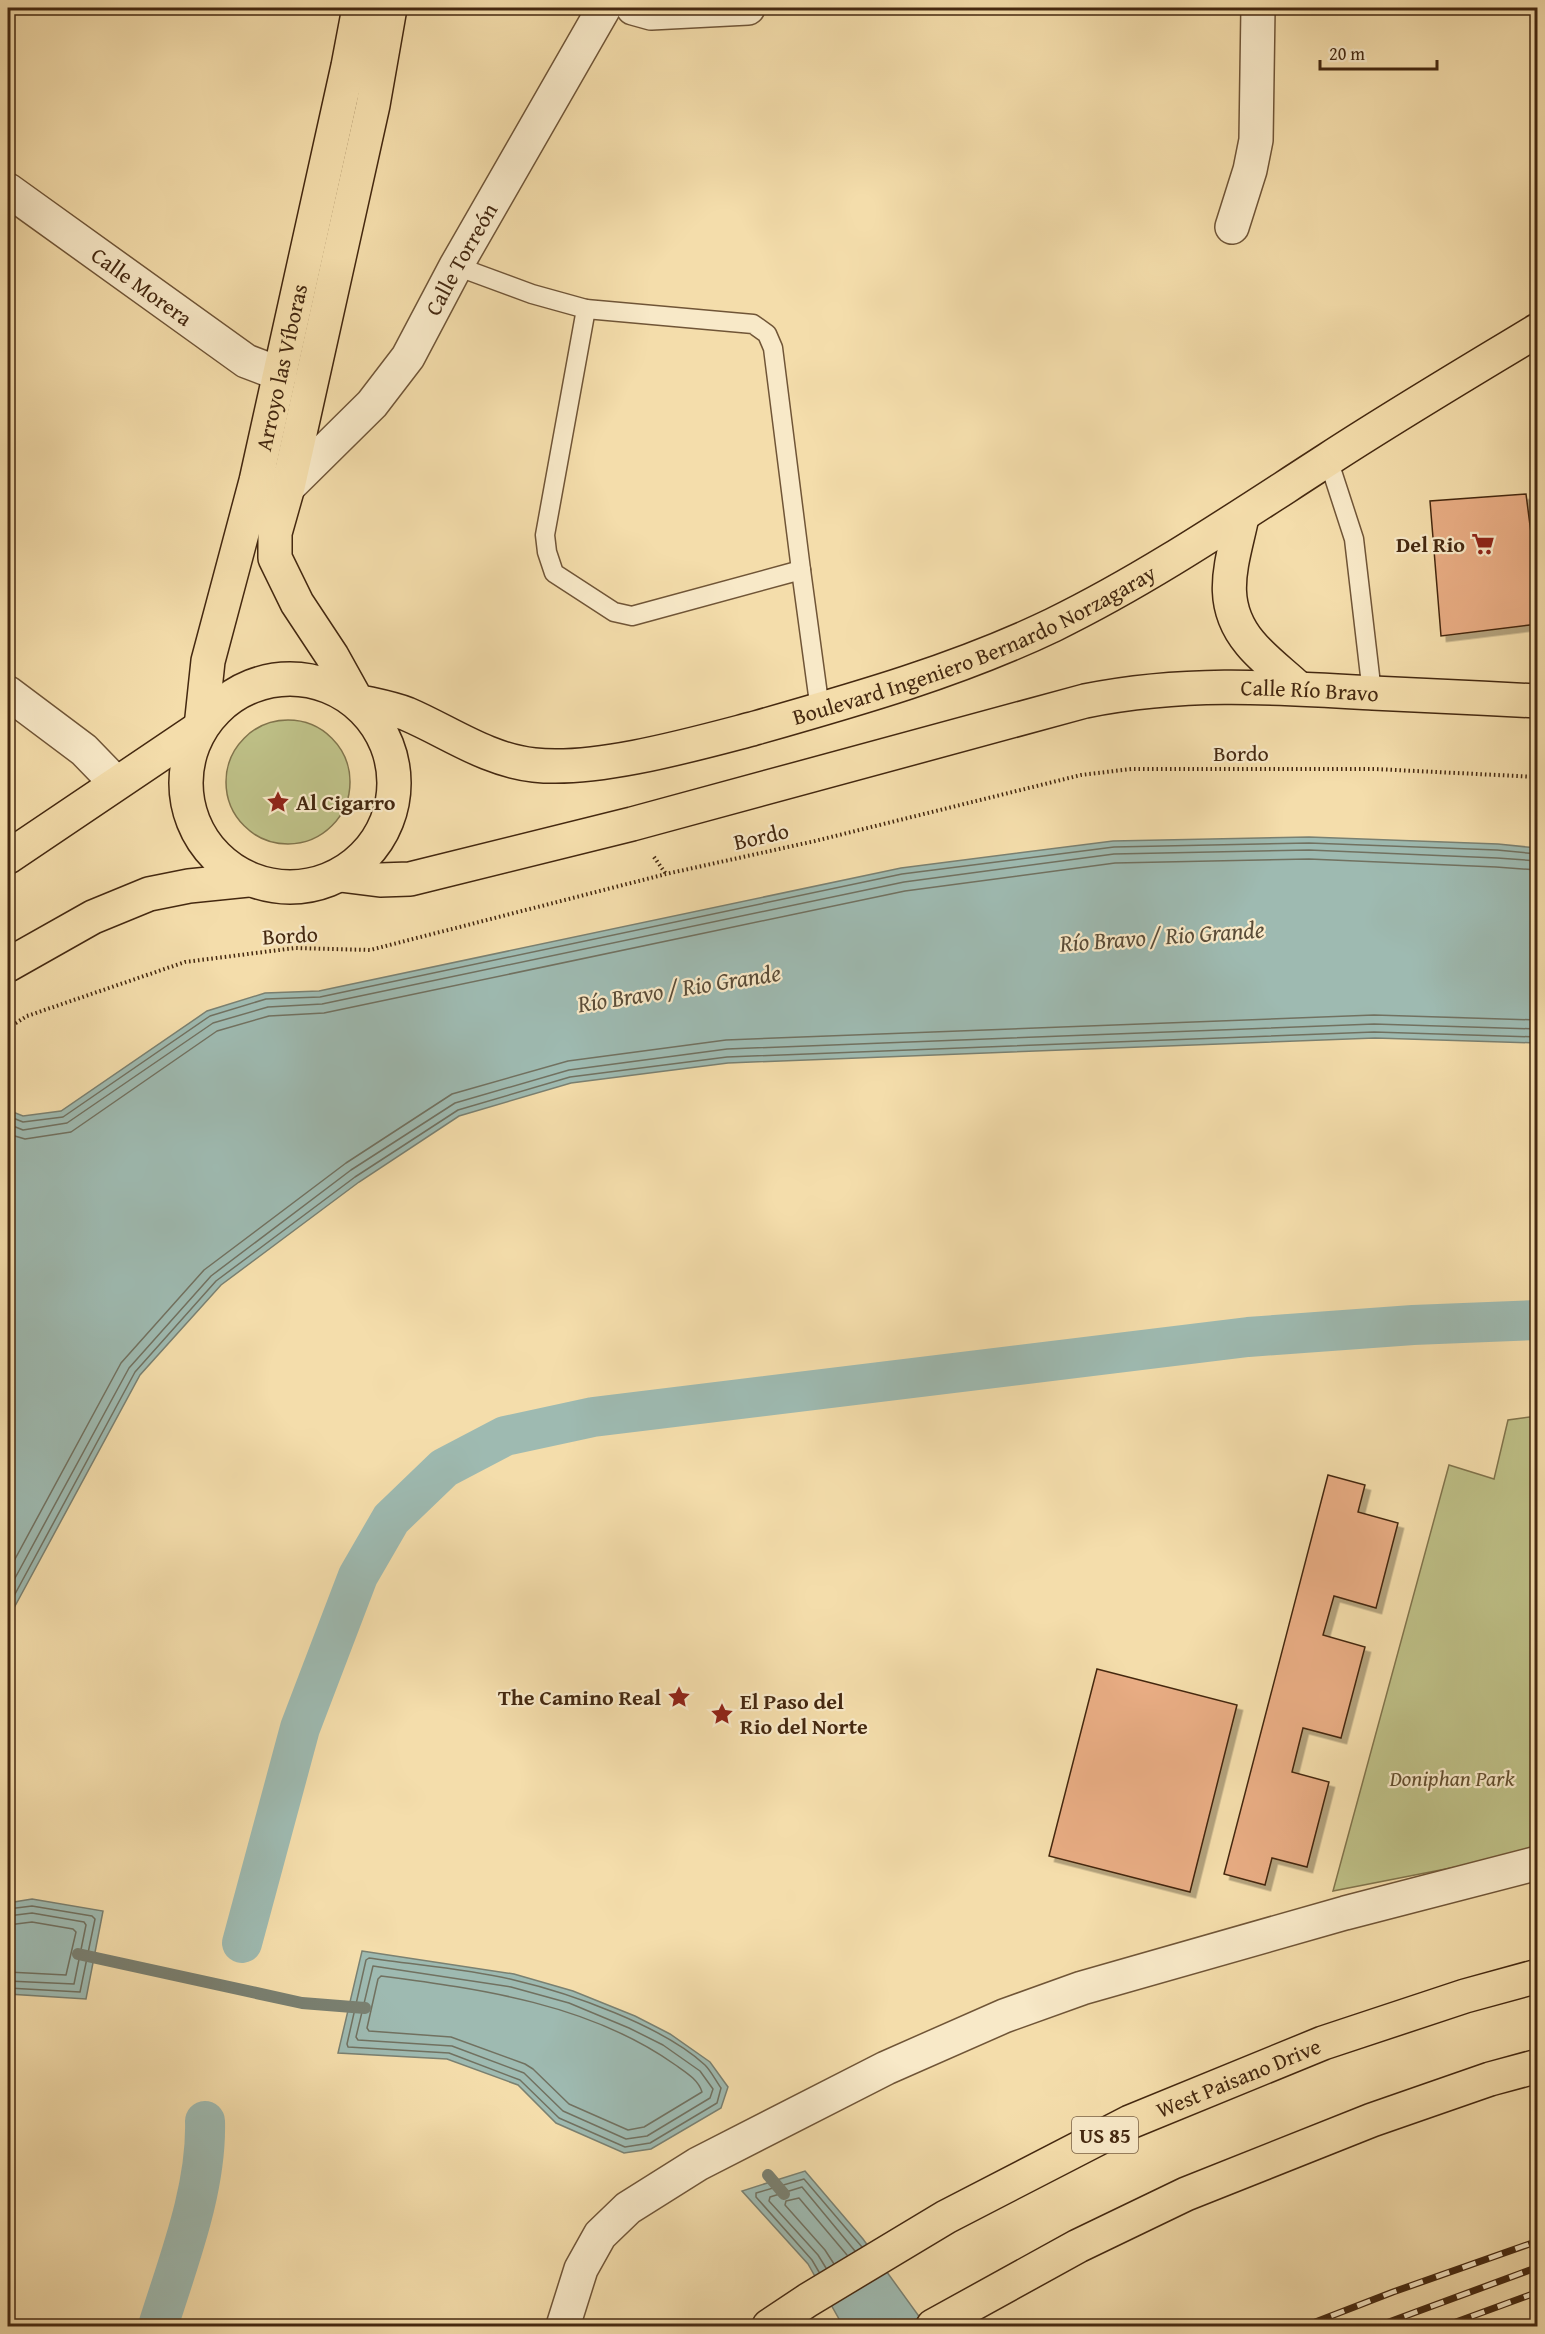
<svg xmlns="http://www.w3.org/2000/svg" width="1545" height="2334" font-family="'Gentium Book Plus',serif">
<defs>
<filter id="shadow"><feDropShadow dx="5.5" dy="5.5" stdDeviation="0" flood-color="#0004"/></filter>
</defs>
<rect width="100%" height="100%" fill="#f4ddab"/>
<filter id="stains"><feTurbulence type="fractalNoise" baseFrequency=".00333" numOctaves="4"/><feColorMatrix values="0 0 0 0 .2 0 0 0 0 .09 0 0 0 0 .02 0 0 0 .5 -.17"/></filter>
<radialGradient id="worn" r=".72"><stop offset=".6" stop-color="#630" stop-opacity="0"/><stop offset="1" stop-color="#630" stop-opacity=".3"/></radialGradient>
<g fill="#bec087" stroke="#81744c" stroke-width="1.5">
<circle cx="288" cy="782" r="62"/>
<polygon points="1537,1416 1537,1851 1333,1891 1449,1465 1494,1479 1508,1420"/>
</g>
<g fill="#9ebab1" stroke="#7a8071" stroke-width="1.5">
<polygon points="1309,837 1498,844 1537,848 1537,1043 1375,1038 728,1063 571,1083 459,1116 359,1182 221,1285 140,1375 8,1619 8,1110 23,1116 61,1111 207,1011 265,993 319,991 901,868 1113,841"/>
<polygon points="32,1899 103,1911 86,1999 8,1994 8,1903"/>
<polygon points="362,1951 514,1974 573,1991 635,2016 670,2034 710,2062 728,2087 721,2108 651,2149 624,2153 556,2123 518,2085 447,2059 338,2053"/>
<polygon points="805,2171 863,2239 926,2326 843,2326 808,2264 742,2191"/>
</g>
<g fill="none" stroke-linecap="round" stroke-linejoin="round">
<g stroke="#717160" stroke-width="1.5">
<polyline points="8,1116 23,1122 63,1117 210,1016 266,999 320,997 902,874 1114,847 1309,843 1497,850 1538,854"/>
<polyline points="8,1124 23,1130 67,1123 213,1023 268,1007 322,1004 904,882 1114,854 1309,850 1497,858 1538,861"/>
<polyline points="8,1134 25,1139 71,1132 217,1031 269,1016 324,1013 905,891 1115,863 1309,859 1496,867 1538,870"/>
<polyline points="8,1572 121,1363 204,1270 346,1163 452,1094 568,1061 726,1040 1374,1015 1538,1020"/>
<polyline points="8,1591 129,1368 211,1276 351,1170 455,1103 569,1070 727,1049 1374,1024 1538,1029"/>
<polyline points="8,1607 135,1372 216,1281 355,1177 458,1110 570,1077 727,1057 1374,1032 1538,1037"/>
<polyline points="8,1909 32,1906 92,1916 95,1919 80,1992 8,1988"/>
<polyline points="8,1916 32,1913 84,1922 86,1925 74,1984 8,1981"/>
<polyline points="8,1925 32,1922 73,1929 76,1932 66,1975 8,1972"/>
<path d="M369 1958C415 1965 469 1969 514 1980 570 1993 663 2026 705 2065 711 2071 716 2081 721 2088L717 2103 650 2143 625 2147 559 2118 520 2080 449 2053 348 2047 347 2044 366 1960Z"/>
<polygon points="373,1966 511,1987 569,2003 629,2028 663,2045 700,2071 713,2089 710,2098 647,2136 626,2139 563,2111 524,2073 452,2046 358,2040 356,2037"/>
<path d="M381 1976C481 1989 589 2004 674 2064 685 2072 698 2079 702 2092L644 2127 628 2130 569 2104 533 2069 525 2064 451 2037 369 2031 367 2028 378 1979Z"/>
<polyline points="834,2264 825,2250 785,2205 786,2201 799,2198 847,2255"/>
<polyline points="826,2268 818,2255 769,2201 770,2197 802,2187 855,2251"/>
<polyline points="819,2272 812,2260 756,2197 756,2193 804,2179 862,2247"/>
</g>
<g stroke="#7a8071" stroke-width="12">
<polyline points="78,1954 302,2003 365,2008"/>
<polyline points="768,2175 784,2194"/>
</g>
<g stroke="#9ebab1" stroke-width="40">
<polyline points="242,1943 300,1728 358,1576 391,1519 444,1468 505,1436 593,1417 1248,1337 1413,1325 1538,1320"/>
<path d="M158 2326C178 2262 207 2189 205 2121"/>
</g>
</g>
<g fill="#e9ad84" stroke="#442810" stroke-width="1.5" filter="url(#shadow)">
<polygon points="1526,494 1538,588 1538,624 1441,636 1430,501"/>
<polygon points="1328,1475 1365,1485 1358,1512 1398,1523 1376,1608 1334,1596 1323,1635 1365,1647 1341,1738 1303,1728 1292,1772 1329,1782 1307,1867 1272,1858 1265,1885 1224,1874"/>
<polygon points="1097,1669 1237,1705 1190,1892 1049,1856"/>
</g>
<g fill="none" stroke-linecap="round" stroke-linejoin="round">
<g stroke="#705537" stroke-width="21">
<g id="service">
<polyline points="456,266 532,294 586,309 545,535 547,552 554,573 614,612 632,616 801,570 820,710"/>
<polyline points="586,309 753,324 767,334 773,348 801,570"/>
<polyline points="1328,459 1354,539 1372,693"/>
</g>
</g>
<g stroke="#705537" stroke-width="36">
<g id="minor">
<polyline points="633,8 651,13 748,8"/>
<path id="s1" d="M8 190 246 361 280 374"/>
<polyline points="1232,227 1250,170 1256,140 1258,8"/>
<path id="s2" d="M274 484 288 487 372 404 408 357 456 266 604 8"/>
<polyline points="8,693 84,750 116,783"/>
<polyline points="563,2326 581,2269 600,2235 628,2208 698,2164 886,2068 1004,2016 1082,1988 1345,1913 1538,1863"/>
</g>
</g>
<g stroke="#442810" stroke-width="36">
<g id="primary">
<path id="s3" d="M390 8 373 105 288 487 275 533V558L297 603 332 656 357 701C374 705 392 708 407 714 449 732 487 760 534 765 595 772 691 745 752 729 854 700 957 671 1053 625 1149 578 1237 518 1327 460 1396 415 1467 373 1538 330"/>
<path d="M1242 517C1232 564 1216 602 1250 643 1263 659 1282 673 1297 687"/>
<path id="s4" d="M201 727 208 661 256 481 348 66 359 8"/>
<path id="s5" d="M340 875 380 880 410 879 632 824 1085 701C1185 681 1272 687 1373 693 1427 696 1483 698 1538 701"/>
<path id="s6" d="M769 2326 808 2300 946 2217 1130 2122 1323 2043 1465 1996 1538 1976"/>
<polyline points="933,2326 1078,2246 1186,2194 1372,2120 1490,2079 1538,2066"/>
</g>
</g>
<g stroke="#442810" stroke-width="36">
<g id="trunk">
<circle cx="290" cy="783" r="104"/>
<polyline points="8,857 201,727"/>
<polyline points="8,965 93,917 149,894 189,886 248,880"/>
</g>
</g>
<g stroke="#442810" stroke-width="4" stroke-dasharray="1.5 3" stroke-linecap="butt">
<polyline points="654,857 666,874"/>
<polyline points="8,1028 27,1016 185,962 295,948 370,950 666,874 815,841 1081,775 1131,769 1375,769 1538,777"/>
</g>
<use href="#service" stroke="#f8e9c8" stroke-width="18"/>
<use href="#minor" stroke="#f8e9c8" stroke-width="33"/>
<use href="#primary" stroke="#f4ddab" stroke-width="33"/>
<use href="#trunk" stroke="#f4ddab" stroke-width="33"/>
<g stroke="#442810" stroke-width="7">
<g id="rail">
<polyline points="1305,2326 1393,2292 1538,2241"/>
<polyline points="1378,2326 1538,2267"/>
<polyline points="1445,2326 1538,2292"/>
</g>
</g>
<use href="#rail" stroke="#f8e9c8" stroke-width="4.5" stroke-dasharray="14" stroke-linecap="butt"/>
</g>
<defs>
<g id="supermarket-bare" transform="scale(1.8)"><path d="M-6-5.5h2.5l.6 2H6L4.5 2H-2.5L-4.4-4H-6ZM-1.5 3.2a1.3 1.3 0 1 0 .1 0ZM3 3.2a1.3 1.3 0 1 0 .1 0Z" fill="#8f2418" stroke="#f8e9c8" stroke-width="2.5" paint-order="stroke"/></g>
<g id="sight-bare" transform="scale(1.8)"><path d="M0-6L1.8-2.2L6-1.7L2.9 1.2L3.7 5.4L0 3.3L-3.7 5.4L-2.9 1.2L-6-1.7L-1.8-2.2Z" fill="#8f2418" stroke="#f8e9c8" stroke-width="2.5" paint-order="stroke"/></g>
</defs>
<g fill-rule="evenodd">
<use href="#supermarket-bare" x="1483" y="544"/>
<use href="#sight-bare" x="278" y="802"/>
<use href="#sight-bare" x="679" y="1697"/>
<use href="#sight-bare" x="722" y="1714"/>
</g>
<g text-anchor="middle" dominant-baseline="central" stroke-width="4.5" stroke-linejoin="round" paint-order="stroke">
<rect fill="#f8e9c8" stroke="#7a6247" stroke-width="1.5" x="1072" y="2117" width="66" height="36" rx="4.5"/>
<g font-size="21" font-weight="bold" fill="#442810">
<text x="1105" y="2135">US 85</text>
</g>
<g font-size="22" fill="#442810" stroke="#f8e9c8">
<text stroke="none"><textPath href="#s2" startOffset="303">Calle Torreón</textPath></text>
<text stroke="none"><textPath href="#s1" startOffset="165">Calle Morera</textPath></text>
<text stroke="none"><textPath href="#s4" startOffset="369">Arroyo las Víboras</textPath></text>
<text stroke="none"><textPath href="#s3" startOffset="1377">Boulevard Ingeniero Bernardo Norzagaray</textPath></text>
<text stroke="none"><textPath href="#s5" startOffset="994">Calle Río Bravo</textPath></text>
<text x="1241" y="753">Bordo</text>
<text transform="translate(761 836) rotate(-13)">Bordo</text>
<text transform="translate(290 935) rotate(-3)">Bordo</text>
<text stroke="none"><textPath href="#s6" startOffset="532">West Paisano Drive</textPath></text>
</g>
<g font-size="22" font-weight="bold" fill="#442810" stroke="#f8e9c8" text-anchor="end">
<text x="1465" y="544">Del Rio</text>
<text x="296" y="802" text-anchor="start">Al Cigarro</text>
<text x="661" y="1697">The Camino Real</text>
<text x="740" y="1701" text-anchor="start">El Paso del<tspan x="740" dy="25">Rio del Norte</tspan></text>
</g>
<g font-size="22" font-style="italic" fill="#624e2e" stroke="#f8e9c8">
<text x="1452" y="1778">Doniphan Park</text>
</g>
<g font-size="24" font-style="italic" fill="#5a4c38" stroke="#f8e9c8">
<text transform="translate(1162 936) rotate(-4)">Río Bravo / Rio Grande</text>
<text transform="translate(679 988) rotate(-9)">Río Bravo / Rio Grande</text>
</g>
</g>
<rect width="1545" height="2334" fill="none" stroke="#f4ddab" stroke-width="30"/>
<rect x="9" y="9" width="1527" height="2316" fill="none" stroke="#442810" stroke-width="3"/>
<rect x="15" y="15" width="1515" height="2304" fill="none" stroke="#442810" stroke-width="1.5"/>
<path d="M1320 60v9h117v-9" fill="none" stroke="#442810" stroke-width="3"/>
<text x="1329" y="60" font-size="18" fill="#442810" stroke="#f8e9c8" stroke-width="4.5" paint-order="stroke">20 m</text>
<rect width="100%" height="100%" filter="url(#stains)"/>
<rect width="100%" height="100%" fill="url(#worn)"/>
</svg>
